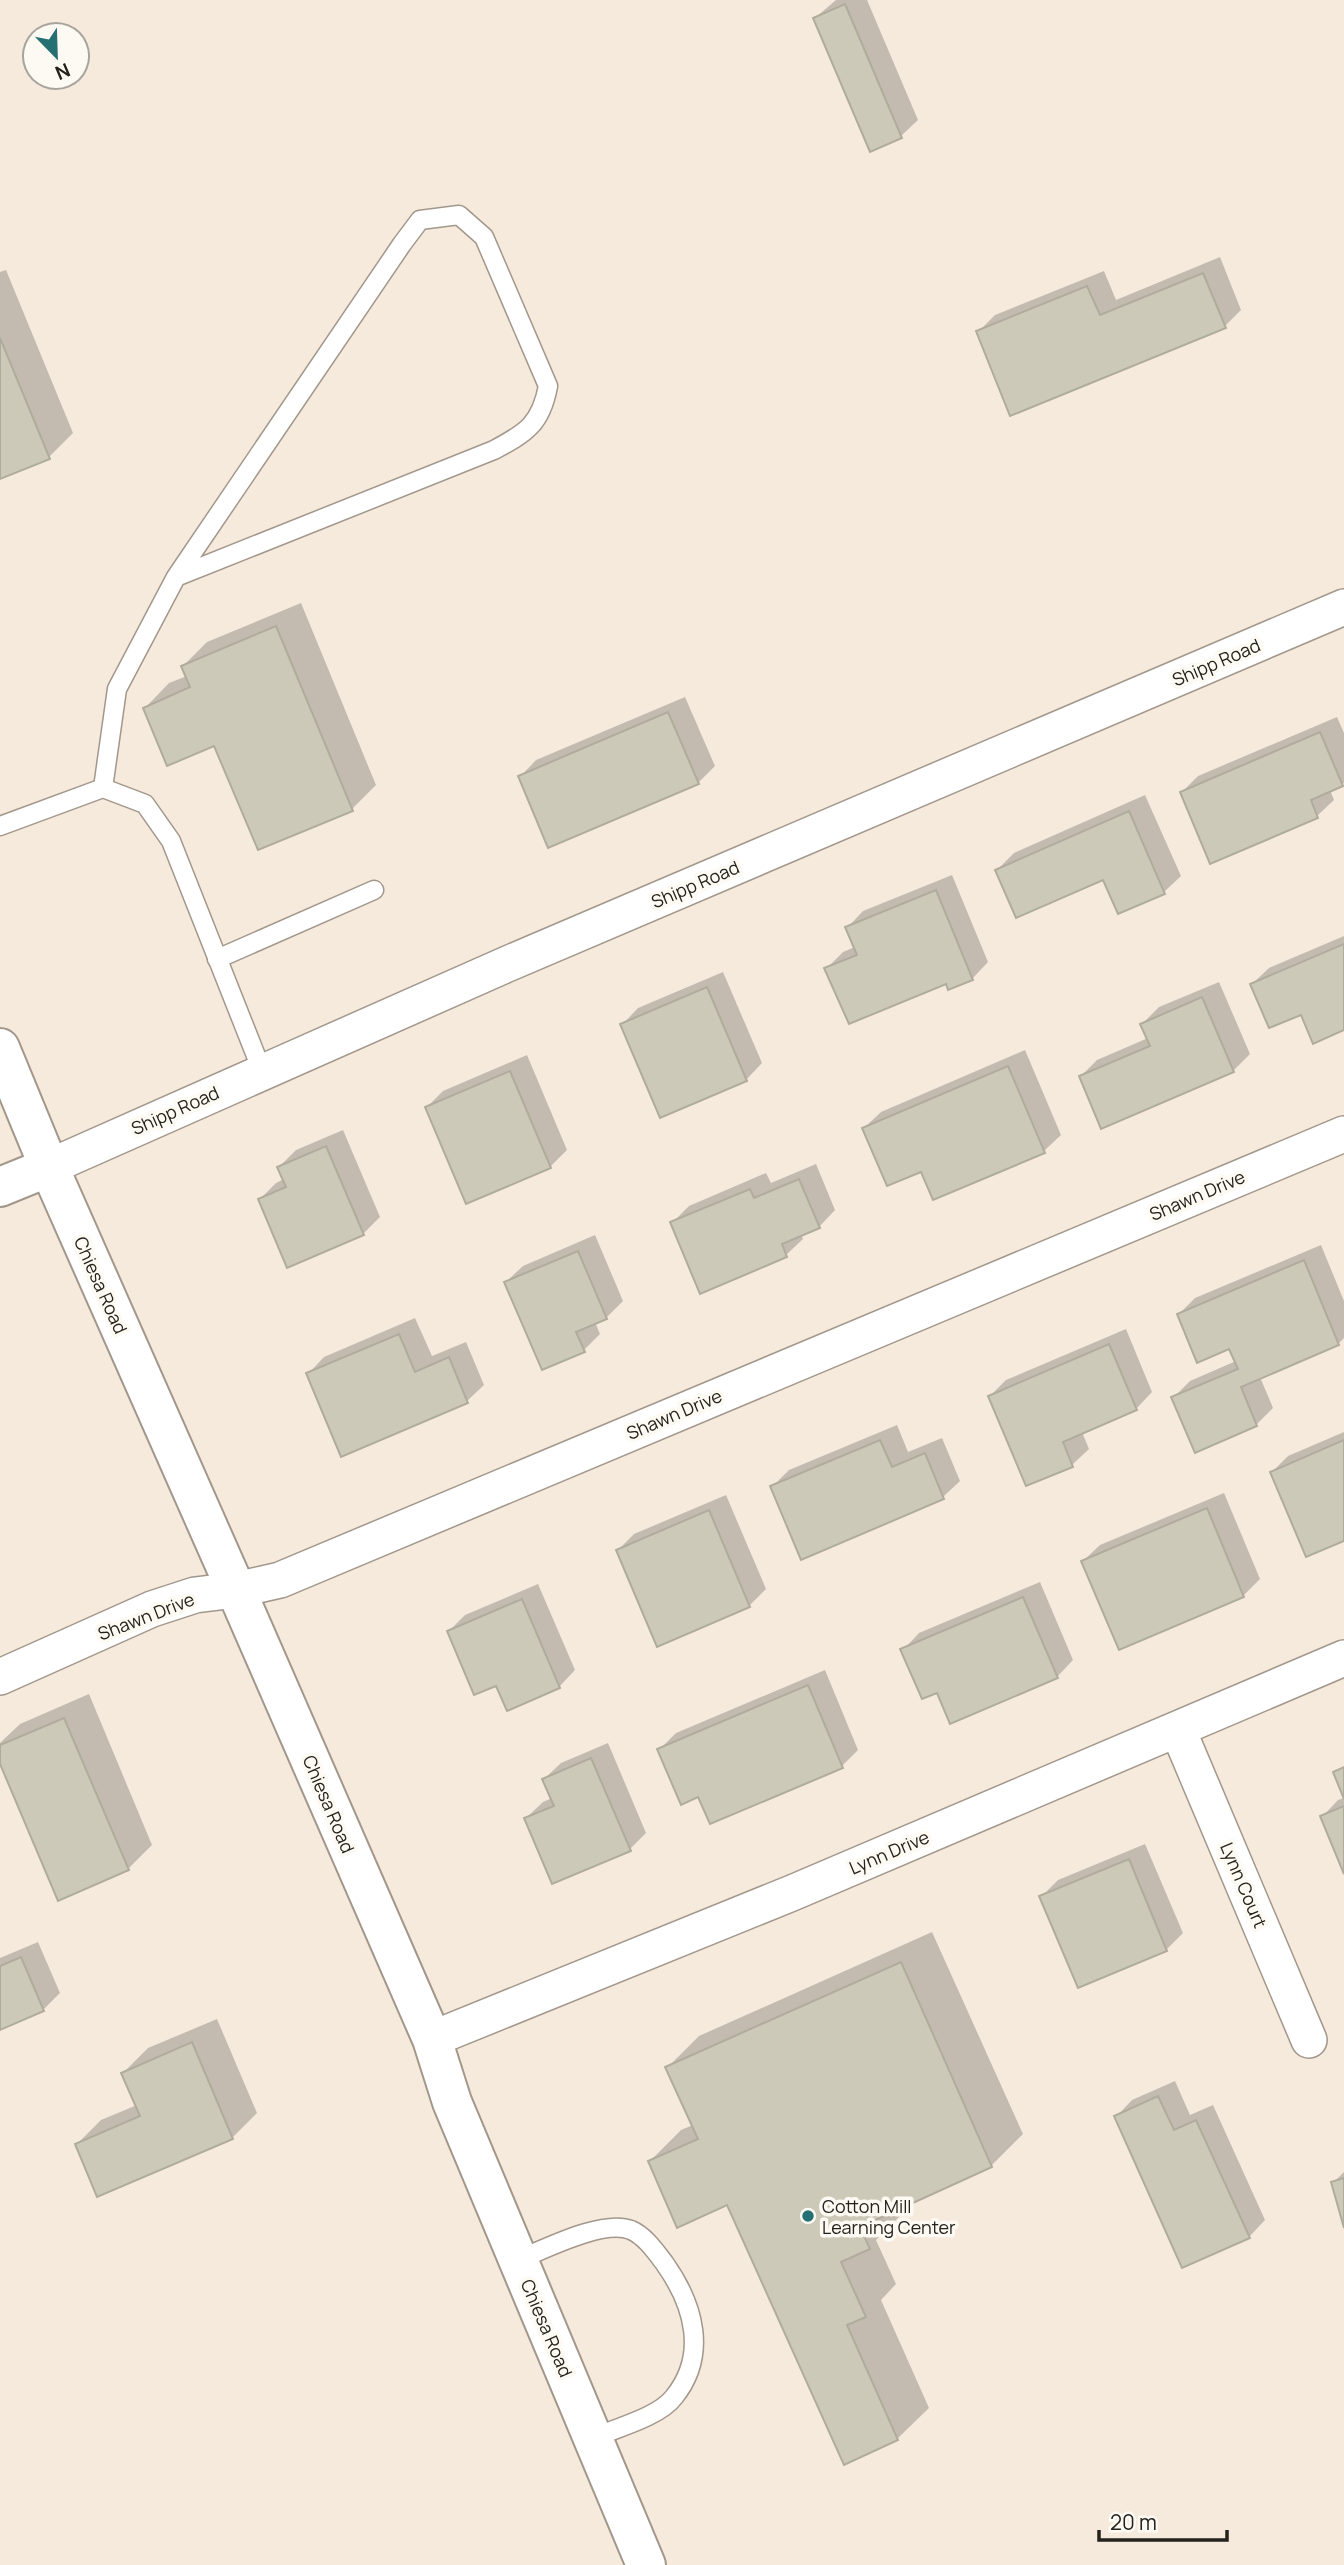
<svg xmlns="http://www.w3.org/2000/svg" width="1344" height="2565" font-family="Manrope,sans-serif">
<rect width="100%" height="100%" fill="#f6eadd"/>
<g fill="#0003">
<polygon points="836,0 867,0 918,120 901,136 815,18"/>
<polygon points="1220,257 1241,310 1225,326 978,332 995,315 1104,271 1116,300"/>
<polygon points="6,270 73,433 49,457 0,477 0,272"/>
<polygon points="301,603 376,785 352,809 145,708 169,683 187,676 183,666 207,642"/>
<polygon points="685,697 715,766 698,783 520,777 536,760"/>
<polygon points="1337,717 1344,733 1344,783 1330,790 1334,800 1317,816 1182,792 1198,776"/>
<polygon points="1145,795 1181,876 1164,892 1119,912 1104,878 997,870 1014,853"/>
<polygon points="952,875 988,962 972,979 947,982 826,969 843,952 855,947 847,928 863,911"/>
<polygon points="1344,936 1344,1028 1301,1013 1252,984 1269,968"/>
<polygon points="723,972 762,1063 746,1080 622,1025 638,1008"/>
<polygon points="1219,982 1250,1054 1233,1071 1081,1076 1097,1060 1148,1038 1142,1024 1159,1007"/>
<polygon points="1025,1050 1061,1135 1044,1151 922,1169 864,1128 881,1112"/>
<polygon points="527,1055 567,1150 550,1167 427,1107 443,1091"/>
<polygon points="343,1130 380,1217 363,1234 260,1199 276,1183 284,1179 279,1167 296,1150"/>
<polygon points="816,1164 835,1210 819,1227 801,1234 803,1239 786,1255 672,1223 689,1206 766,1173 771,1183"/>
<polygon points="595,1235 623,1301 606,1318 595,1322 600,1334 584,1350 506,1282 523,1266"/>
<polygon points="1321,1245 1344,1301 1344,1338 1338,1344 1260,1377 1273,1408 1256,1425 1173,1398 1190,1381 1236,1361 1230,1347 1179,1314 1195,1298"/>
<polygon points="415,1318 432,1356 466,1342 484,1385 467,1401 342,1454 308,1374 324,1357"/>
<polygon points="1126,1329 1152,1392 1136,1409 1082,1432 1089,1449 1072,1465 990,1396 1006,1380"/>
<polygon points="897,1425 908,1452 942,1438 960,1481 943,1497 802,1557 772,1487 789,1470"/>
<polygon points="1344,1432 1344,1539 1272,1472 1288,1456"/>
<polygon points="1224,1493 1260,1579 1243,1596 1083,1561 1100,1545"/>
<polygon points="726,1495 766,1589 749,1606 618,1550 634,1534"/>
<polygon points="1040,1582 1073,1660 1057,1677 938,1691 903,1650 919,1633"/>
<polygon points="538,1584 575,1670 559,1687 497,1684 449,1631 465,1615"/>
<polygon points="825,1670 858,1750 842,1766 699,1795 659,1750 676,1733"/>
<polygon points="89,1694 152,1845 128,1869 0,1760 0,1743 20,1724"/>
<polygon points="608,1743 646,1833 630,1849 526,1818 543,1802 552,1798 544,1779 561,1763"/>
<polygon points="1344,1798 1344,1869 1322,1817 1338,1800"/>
<polygon points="1145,1844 1183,1933 1166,1950 1041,1897 1058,1880"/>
<polygon points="932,1932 1023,2134 991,2166 897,2208 900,2216 876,2240 896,2284 881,2300 929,2408 897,2439 728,2203 650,2161 681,2130 693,2125 667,2068 699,2036"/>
<polygon points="38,1942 60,1993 43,2010 0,2028 0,1958"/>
<polygon points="217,2019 257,2113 232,2138 77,2144 101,2120 137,2105 123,2073 148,2048"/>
<polygon points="1175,2081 1190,2115 1213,2105 1265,2220 1249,2237 1116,2117 1132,2100"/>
<polygon points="1344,2172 1344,2221 1333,2183"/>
</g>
<g fill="#cdc9b9" stroke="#b0ac9d" stroke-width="2">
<polygon points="845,4 902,138 870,152 813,18"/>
<polygon points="1203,273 1226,328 1010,416 976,331 1087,286 1100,315"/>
<polygon points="0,338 50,459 0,479"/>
<polygon points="276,626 353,811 258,850 214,746 167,766 143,708 190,687 181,666"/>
<polygon points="668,712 699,784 548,848 518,776"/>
<polygon points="1320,732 1343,786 1311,800 1318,818 1210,864 1180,792"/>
<polygon points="1129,811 1165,894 1118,914 1103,880 1016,918 995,870"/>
<polygon points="936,890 973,980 948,990 946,984 849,1024 824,968 857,955 845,927"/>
<polygon points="1344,944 1344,1030 1313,1044 1301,1015 1269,1028 1250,984"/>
<polygon points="707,987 747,1081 660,1118 620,1024"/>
<polygon points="1202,997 1234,1072 1101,1129 1079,1076 1150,1046 1140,1024"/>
<polygon points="1008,1066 1045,1153 933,1200 921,1172 887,1186 862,1128"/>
<polygon points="510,1071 551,1168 466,1204 425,1107"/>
<polygon points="326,1146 364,1235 287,1268 258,1199 286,1187 277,1167"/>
<polygon points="799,1179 820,1228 782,1244 787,1257 700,1294 670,1222 750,1189 754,1198"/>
<polygon points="578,1251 607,1319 576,1332 585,1352 542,1370 504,1282"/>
<polygon points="1304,1260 1339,1345 1241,1387 1257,1426 1195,1453 1171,1397 1238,1369 1229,1349 1197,1363 1177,1314"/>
<polygon points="399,1334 415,1372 449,1357 468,1403 341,1457 306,1373"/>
<polygon points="1109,1344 1137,1410 1063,1442 1073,1467 1026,1486 988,1396"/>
<polygon points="880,1440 892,1467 925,1453 944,1499 801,1560 770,1486"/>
<polygon points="1344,1440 1344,1541 1306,1557 1270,1472"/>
<polygon points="1207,1508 1244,1597 1119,1650 1081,1561"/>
<polygon points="709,1510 750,1607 657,1647 616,1550"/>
<polygon points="1023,1597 1058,1678 950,1724 937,1693 922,1699 900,1649"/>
<polygon points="522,1599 560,1688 507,1711 496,1686 474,1695 447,1631"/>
<polygon points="808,1685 843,1768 710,1824 698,1797 681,1805 657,1749"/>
<polygon points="64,1718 129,1870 58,1901 0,1764 0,1745"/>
<polygon points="591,1758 631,1851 552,1884 524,1818 554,1806 542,1779"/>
<polygon points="1344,1767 1344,1799 1333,1772"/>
<polygon points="1344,1806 1344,1874 1320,1816"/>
<polygon points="1129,1859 1167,1951 1078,1988 1039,1896"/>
<polygon points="21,1957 44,2011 0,2030 0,1966"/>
<polygon points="901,1962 992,2167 860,2227 870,2249 841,2262 866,2317 847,2325 898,2440 844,2465 727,2205 677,2228 648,2161 698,2139 665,2067"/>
<polygon points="192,2042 233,2139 97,2197 75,2144 140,2116 121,2073"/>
<polygon points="1158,2096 1174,2130 1196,2120 1250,2238 1182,2268 1114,2116"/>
<polygon points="1344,2178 1344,2228 1331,2182"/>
</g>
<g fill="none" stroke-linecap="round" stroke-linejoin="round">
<g stroke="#a2978b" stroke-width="21">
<g id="lane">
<path d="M103 788 117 689 176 577 402 244 420 220 459 215 484 237 548 386C541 424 526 433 494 450L176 577"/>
<polyline points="0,826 103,788 145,804 171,841 262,1071"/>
<polyline points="217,959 374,890"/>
<path d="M518 2260C545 2249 603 2219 631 2230 645 2236 656 2252 665 2264 694 2305 708 2355 674 2397 659 2417 616 2428 593 2438"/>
</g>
</g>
<g stroke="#a2978b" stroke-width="38">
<g id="street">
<polyline points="49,1167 505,965 1344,607"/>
<polyline points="0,1677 152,1609 195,1595 236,1590 280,1580 1344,1134"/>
<polyline points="1178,1730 1309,2040"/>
<polyline points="432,2039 792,1893 1344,1658"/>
</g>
</g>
<g stroke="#a2978b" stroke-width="42">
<g id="secondary">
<polyline points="0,1048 49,1167 236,1590 432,2039 452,2102 646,2565"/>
<polyline points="0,1187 49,1167"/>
</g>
</g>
<use href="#lane" stroke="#fff" stroke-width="18"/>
<use href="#street" stroke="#fff" stroke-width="35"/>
<use href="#secondary" stroke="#fff" stroke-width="38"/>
</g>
<circle fill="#257073" stroke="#fdf9f3" stroke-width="2.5" cx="808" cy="2216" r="7"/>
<g text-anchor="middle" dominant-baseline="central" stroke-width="7" stroke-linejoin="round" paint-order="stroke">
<g font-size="18" fill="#25211c" stroke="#fdf9f3">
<text transform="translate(1216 662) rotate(-23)">Shipp Road</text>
<text transform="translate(695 884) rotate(-23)">Shipp Road</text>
<text transform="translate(175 1110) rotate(-24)">Shipp Road</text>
<text transform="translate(1197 1195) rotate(-23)">Shawn Drive</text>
<text transform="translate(101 1285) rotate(66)">Chiesa Road</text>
<text transform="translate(674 1414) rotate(-23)">Shawn Drive</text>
<text transform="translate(146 1616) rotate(-21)">Shawn Drive</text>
<text transform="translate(329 1804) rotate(67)">Chiesa Road</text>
<text transform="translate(889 1852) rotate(-23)">Lynn Drive</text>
<text transform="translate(1244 1885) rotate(67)">Lynn Court</text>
<text transform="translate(547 2328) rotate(67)">Chiesa Road</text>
</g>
<g font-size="18" fill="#25211c" stroke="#fdf9f3" text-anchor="start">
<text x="822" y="2206">Cotton Mill<tspan x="822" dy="21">Learning Center</tspan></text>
</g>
</g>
<g transform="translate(56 56) rotate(157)"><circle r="33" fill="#fdf9f3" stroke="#a7a39d" stroke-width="2"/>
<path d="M0-5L12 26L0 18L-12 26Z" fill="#257073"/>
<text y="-10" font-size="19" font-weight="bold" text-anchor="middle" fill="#25211c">N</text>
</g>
<path d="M1099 2530v10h128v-10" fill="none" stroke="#25211c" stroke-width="3.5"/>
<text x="1110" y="2530" font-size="21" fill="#25211c" stroke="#fdf9f3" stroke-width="5" paint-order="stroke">20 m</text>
</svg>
